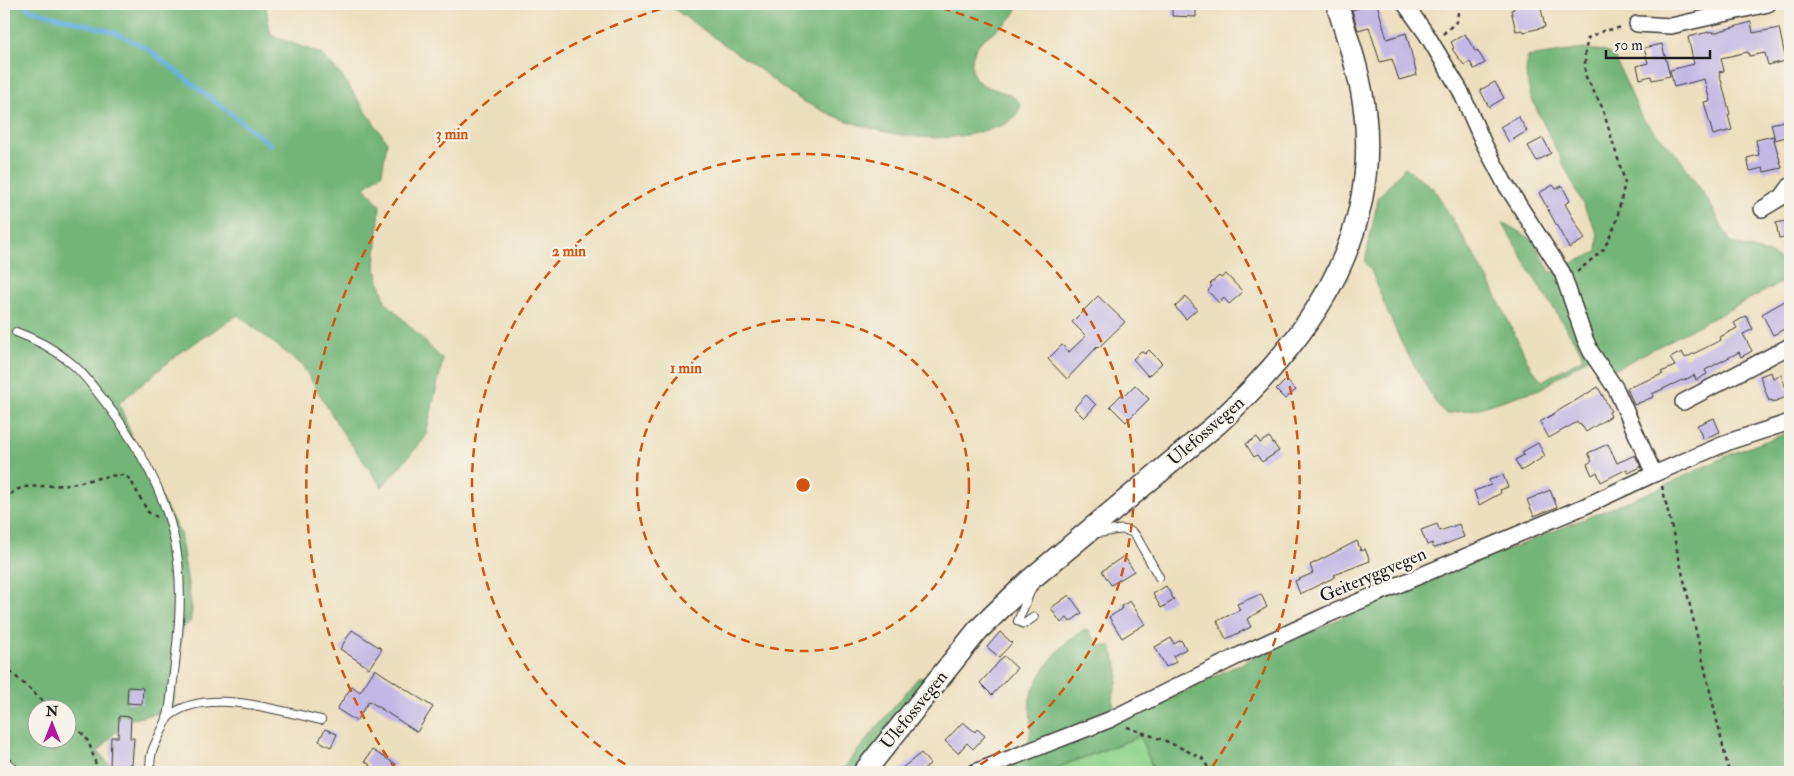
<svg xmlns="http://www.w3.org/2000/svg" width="1794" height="776" font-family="'IM FELL Double Pica',serif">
<rect width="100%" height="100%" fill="#f7f3e8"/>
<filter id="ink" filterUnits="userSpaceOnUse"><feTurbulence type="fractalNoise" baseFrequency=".02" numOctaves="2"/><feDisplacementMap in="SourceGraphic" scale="10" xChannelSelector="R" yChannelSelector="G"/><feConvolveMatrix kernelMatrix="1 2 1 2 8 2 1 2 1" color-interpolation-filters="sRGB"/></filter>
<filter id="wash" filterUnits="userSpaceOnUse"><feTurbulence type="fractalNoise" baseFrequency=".0096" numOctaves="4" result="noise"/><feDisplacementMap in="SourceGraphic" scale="20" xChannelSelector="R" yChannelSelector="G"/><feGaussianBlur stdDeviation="1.12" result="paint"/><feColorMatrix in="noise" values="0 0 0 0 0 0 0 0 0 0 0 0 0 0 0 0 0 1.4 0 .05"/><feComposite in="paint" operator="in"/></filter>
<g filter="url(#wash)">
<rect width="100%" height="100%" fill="#ecdfbd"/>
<polygon fill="#8fd38d" stroke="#567854" points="1141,736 1154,772 1046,772"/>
<g fill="#73b578" stroke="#48684a" fill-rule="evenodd">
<path d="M4 4H265L271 35 321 54 341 75 387 142 382 173 365 187 380 206 375 266 385 301 443 360 425 438 382 487 343 433 302 365 238 315 182 351 119 403 142 463 180 533 192 610 190 622 182 629 173 709 125 721 98 752 116 772H4ZM38 708H68V738H38Z"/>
<path d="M667 4H1019C1012 26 992 29 978 45 974 51 971 59 972 67 973 94 1009 85 1021 105 1015 125 997 127 979 132 923 148 853 128 803 101 785 91 768 75 751 63 723 44 695 24 667 4Z"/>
<polygon points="1583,49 1606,51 1615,58 1642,118 1679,157 1709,202 1731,243 1771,254 1786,264 1790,278 1615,369 1596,353 1540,389 1476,409 1446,414 1436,403 1403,346 1387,311 1371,270 1365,262 1378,198 1405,167 1434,189 1487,277 1530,366 1542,381 1583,358 1579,348 1534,278 1502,222 1533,240 1551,273 1597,252 1598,235 1531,98 1526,75 1527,57"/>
<path d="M1790 432V772H1154L1140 736 1046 772H998C1021 762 1031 748 1031 722 1031 714 1029 706 1030 699 1034 682 1048 662 1060 649 1066 642 1076 636 1084 630H1088L1099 646H1111C1113 654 1118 665 1118 673 1117 694 1106 700 1121 719H1130L1221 673 1350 614 1660 488 1731 454Z"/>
<polygon points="953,674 876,772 840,772 918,678"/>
</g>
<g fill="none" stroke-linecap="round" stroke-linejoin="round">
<polyline stroke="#66aedd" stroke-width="4.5" points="22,4 32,10 114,32 145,47 271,145"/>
</g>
<g id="blocks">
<g fill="#c3b8e5">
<polygon points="1172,4 1196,4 1196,17 1172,16"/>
<polygon points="1358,4 1377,4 1387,39 1406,33 1417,75 1399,80 1392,59 1380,62 1369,27 1358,30 1352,10 1360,8"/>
<polygon points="1513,4 1540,4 1545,27 1524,32 1523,30 1516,31 1511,10 1514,9"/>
<polygon points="1751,22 1753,33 1779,28 1786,61 1768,65 1765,53 1749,56 1748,52 1721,58 1724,71 1719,72 1730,114 1728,115 1732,130 1713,135 1704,102 1710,101 1704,79 1674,87 1670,70 1694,64 1688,37 1713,31 1713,33"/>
<polygon points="1465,34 1475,51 1477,50 1485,63 1474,69 1470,62 1464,65 1452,49 1454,48 1451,42"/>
<polygon points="1662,44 1670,76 1652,80 1651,76 1640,79 1637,66 1648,63 1644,48"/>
<polygon points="1495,82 1504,98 1489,107 1480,90"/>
<polygon points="1518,116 1527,131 1509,142 1500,127"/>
<polygon points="1788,120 1790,136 1775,140 1771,124"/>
<polygon points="1773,136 1782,168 1764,172 1763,168 1750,171 1747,158 1759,155 1756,140"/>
<polygon points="1543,138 1551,153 1537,161 1528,146"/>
<polygon points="1553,185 1556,189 1562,186 1570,201 1565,204 1585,239 1569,248 1539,193"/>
<polygon points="1790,220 1790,236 1779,238 1776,223"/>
<polygon points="1226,274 1243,292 1229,304 1224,298 1219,303 1208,291 1212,286 1210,284 1219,276 1221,278"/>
<polygon points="1098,296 1125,322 1098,348 1097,347 1067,379 1048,359 1062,345 1069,352 1086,336 1072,322"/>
<polygon points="1186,297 1197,309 1186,319 1175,307"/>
<polygon points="1790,298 1790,326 1773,335 1762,314"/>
<polygon points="1746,316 1753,329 1743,334 1752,351 1741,357 1739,352 1705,370 1707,374 1696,380 1694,375 1683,381 1682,380 1652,394 1653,397 1634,405 1627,388 1663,374 1661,372 1675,366 1670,358 1682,352 1685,358 1721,340 1720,337 1737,328 1734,323"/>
<polygon points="1149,350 1162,363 1148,376 1133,359 1141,351 1145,354"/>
<polygon points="1771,372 1773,378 1781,375 1789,396 1773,402 1772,400 1769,401 1760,376"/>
<polygon points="1286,380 1296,390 1285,399 1276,390"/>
<polygon points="1135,385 1149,399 1126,422 1110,406 1121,395 1123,397"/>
<polygon points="1598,387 1611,411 1609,412 1611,416 1586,432 1580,423 1578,424 1577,422 1549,438 1540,422"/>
<polygon points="1086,395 1096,405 1084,418 1074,408"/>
<polygon points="1714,418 1720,432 1703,439 1697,425"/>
<polygon points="1257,437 1260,443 1269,437 1279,451 1262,462 1257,455 1254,457 1246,444"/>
<polygon points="1538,443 1545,456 1521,471 1515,460 1524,455 1522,452"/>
<polygon points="1608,444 1617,463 1635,455 1641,467 1628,473 1627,469 1601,482 1597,472 1592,475 1587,464 1592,461 1588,453"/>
<polygon points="1503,475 1508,487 1500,490 1501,493 1479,505 1474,491 1491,485 1489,480"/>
<polygon points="1550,490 1557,507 1534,516 1527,500"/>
<polygon points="1437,524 1440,531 1459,524 1464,537 1435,548 1433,547 1432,543 1427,545 1421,530"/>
<polygon points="1357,541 1361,551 1365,549 1370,561 1334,575 1335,577 1300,594 1295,581 1313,573 1310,565"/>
<polygon points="1124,556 1134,571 1111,585 1102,571"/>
<polygon points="1166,586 1174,600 1161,608 1153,594"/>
<polygon points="1261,594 1267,607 1247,619 1251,627 1226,639 1217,621 1240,610 1237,604"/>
<polygon points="1069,595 1082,613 1070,622 1067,618 1061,623 1051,608"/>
<polygon points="1130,601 1145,624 1122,638 1109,617 1122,609 1121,606"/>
<polygon points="352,630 382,649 369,668 340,649"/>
<polygon points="1000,632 1012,643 999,657 987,647"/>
<polygon points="1171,638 1174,644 1181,640 1186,649 1173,656 1176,662 1166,667 1155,647"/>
<polygon points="1004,656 1017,668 992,695 980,683"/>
<polygon points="375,669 433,707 417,732 369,701 356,721 337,709 352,686 360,692"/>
<polygon points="128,687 143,688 142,704 127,703"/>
<polygon points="119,716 131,717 130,738 134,738 132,764 129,764 129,768 110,767 111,737 118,737"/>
<polygon points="963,722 975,732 977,729 985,736 973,749 967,743 958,753 945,741"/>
<polygon points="325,729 337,734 331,747 319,741"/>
<polygon points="372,750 396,764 391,772 365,772 370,765 365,761"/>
<polygon points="921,753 930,764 920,772 897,772"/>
</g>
</g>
</g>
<g filter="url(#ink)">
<use href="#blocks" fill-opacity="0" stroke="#3b3934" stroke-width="1"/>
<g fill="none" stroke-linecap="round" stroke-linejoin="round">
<g stroke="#3b3934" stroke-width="10">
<g id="lane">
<path d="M16 332C35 339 51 347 66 359 80 369 91 384 102 398 139 445 171 500 178 561 183 603 177 647 172 689 171 699 170 710 167 719 160 738 147 750 151 772"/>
<path d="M1094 533C1108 534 1125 523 1136 536L1159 577"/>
<polyline points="1032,587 1018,621 1024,624 1034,617"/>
<path d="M167 718C204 685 278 711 321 720"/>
<polyline points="4,760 17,772"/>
</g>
</g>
<g stroke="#3b3934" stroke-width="18">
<g id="street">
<polyline points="1405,4 1427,35 1460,90 1483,142 1504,182 1562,272 1585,339 1591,352 1616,389 1654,474"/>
<polyline points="1637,24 1671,26 1768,4"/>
<polyline points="1762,209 1782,197 1790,186"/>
<polyline points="1683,402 1790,346"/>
<polyline points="975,772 1109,720 1242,654 1327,615 1585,506 1654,474 1731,441 1790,422"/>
</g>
</g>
<g stroke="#3b3934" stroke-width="24">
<path id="secondary" d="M864 772 978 630 1030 580 1217 424C1307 340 1379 244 1365 114 1361 76 1348 40 1337 4"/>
</g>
<g stroke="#3b3934" stroke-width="2.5" stroke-dasharray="4 4" stroke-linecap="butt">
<polyline points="1443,34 1457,21 1459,4"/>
<polyline points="1577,272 1604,249 1616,223 1625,182 1602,107 1585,75 1585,52 1588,38 1603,31 1623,27"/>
<polyline points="1662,486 1729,772"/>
<polyline points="4,499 16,490 24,487 67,485 108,476 123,475 130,479 148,512 157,517"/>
<polyline points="4,666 51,708"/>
<path d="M68 722C75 727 84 733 88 742 93 751 94 762 99 772"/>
<polyline points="1127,727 1166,741 1202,758 1211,772"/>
</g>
<use href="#lane" stroke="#fff" stroke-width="8"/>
<use href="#street" stroke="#fff" stroke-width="15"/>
<use href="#secondary" stroke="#fff" stroke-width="21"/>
</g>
</g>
<g fill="none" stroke="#d4530e" stroke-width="2.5" stroke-dasharray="9 6">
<circle cx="803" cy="485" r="166"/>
<path d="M638 772A331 331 0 1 1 968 772"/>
<path d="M396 770A497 497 0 0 1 679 4M927 4A497 497 0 0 1 1210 770"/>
</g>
<g text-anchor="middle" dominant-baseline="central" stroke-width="4.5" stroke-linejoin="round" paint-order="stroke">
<g font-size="18" fill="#1c1c1c" stroke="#f7f3e8">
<text transform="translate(1206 431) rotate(-41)">Ulefossvegen</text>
<text transform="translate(1373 575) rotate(-23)">Geiteryggvegen</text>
<text transform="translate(914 710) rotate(-51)">Ulefossvegen</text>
</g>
</g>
<circle cx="803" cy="485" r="8" fill="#d4530e" stroke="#f7f3e8" stroke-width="2.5"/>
<g font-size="15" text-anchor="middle" font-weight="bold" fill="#d4530e" stroke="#f7f3e8" stroke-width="4.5" stroke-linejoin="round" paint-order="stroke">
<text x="452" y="139">3 min</text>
<text x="569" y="256">2 min</text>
<text x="686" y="373">1 min</text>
</g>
<rect width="1794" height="776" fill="none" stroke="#f7f3e8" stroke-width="20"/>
<g transform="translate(52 724)"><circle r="24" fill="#f7f3e8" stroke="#9f9d96"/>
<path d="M0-4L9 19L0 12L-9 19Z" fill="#b5179e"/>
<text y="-8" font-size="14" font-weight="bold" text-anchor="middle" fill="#1c1c1c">N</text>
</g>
<path d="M1606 50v8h104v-8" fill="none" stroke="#1c1c1c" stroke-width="2.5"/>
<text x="1614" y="50" font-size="15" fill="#1c1c1c" stroke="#f7f3e8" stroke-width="4" paint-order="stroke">50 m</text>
</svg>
